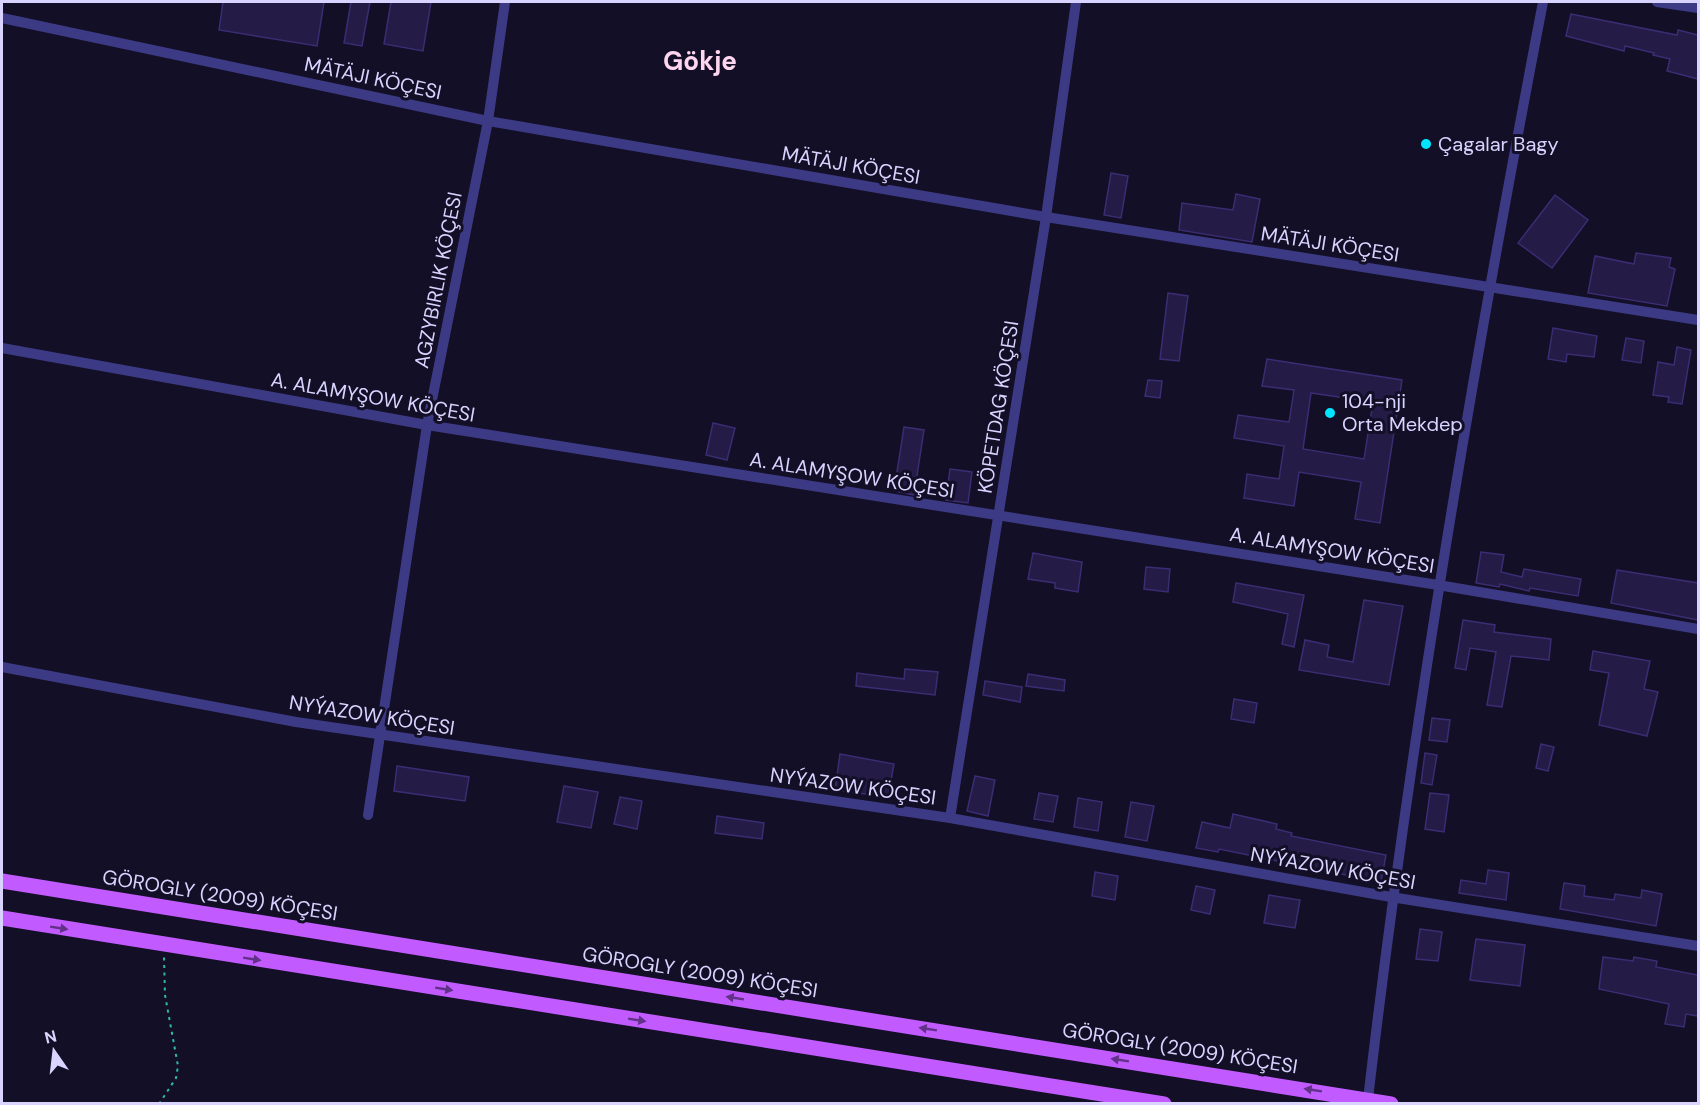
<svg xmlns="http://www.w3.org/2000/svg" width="1700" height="1105" font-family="'DM Sans',sans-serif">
<rect width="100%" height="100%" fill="#130f26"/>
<g fill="#241b47" stroke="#3b2d73" stroke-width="1.5" fill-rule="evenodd">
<polygon points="223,2 324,2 317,46 219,30"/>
<polygon points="351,2 370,2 362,46 344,43"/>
<polygon points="391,2 431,2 423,51 384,44"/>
<polygon points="1571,14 1677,35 1678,30 1698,35 1698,79 1667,71 1670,59 1653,55 1654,53 1625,46 1624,51 1566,36"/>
<polygon points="1111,173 1128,176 1121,218 1104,215"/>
<polygon points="1236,194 1260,199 1252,242 1179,230 1182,203 1233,210"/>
<polygon points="1555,195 1588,220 1552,268 1518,243"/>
<polygon points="1636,253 1671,258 1669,267 1675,269 1667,306 1588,293 1595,256 1634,264"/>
<polygon points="1168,293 1188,296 1179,361 1160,359"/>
<polygon points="1553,328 1597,336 1594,357 1567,354 1566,362 1548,359"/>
<polygon points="1626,338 1644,341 1641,363 1622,360"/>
<polygon points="1677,347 1691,350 1682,404 1668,402 1669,397 1653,395 1658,362 1674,365"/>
<path d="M1267 359 1402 380 1380 523 1355 519 1361 482 1299 472 1294 506 1244 498 1247 474 1279 479 1284 446 1234 438 1238 415 1289 422 1294 390 1262 386ZM1311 393 1373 402 1364 459 1303 449Z"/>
<polygon points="1148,380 1162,381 1160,398 1145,396"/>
<polygon points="713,423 735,428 727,460 706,455"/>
<polygon points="904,427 924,430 914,495 894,491"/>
<polygon points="950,469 972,472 968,503 946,500"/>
<polygon points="1481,552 1504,555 1501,572 1522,577 1524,569 1581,579 1578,596 1530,588 1529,591 1500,584 1499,587 1476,583"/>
<polygon points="1033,553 1082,562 1078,592 1055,588 1055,583 1028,579"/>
<polygon points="1146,567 1170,569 1168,592 1144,589"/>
<polygon points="1617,570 1698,583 1698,620 1611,603"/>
<polygon points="1236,583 1304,595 1294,647 1282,644 1288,614 1233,602"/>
<polygon points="1364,600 1403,606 1389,685 1299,670 1305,640 1329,645 1327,657 1353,662"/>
<polygon points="1463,620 1495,625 1494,632 1551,639 1549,660 1511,656 1502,707 1487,705 1496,652 1470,648 1466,670 1455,668"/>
<polygon points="1593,651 1650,661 1644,689 1658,692 1647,736 1599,725 1609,673 1590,670"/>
<polygon points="905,669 938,672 935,695 856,686 857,673 904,679"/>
<polygon points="1028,674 1065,680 1064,691 1026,686"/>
<polygon points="985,681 1022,687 1020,702 983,695"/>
<polygon points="1234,699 1257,703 1254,723 1231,719"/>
<polygon points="1432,718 1450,720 1447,742 1429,740"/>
<polygon points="1541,744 1554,747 1548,771 1536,768"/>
<polygon points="1425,753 1437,755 1432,785 1421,783"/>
<polygon points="840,754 894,764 888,797 835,790"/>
<polygon points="397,766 469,777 465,801 394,791"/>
<polygon points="975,776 995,780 988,816 967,811"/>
<polygon points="564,786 598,792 591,828 557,822"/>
<polygon points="1039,793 1058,796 1053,822 1034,819"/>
<polygon points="1430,793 1449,795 1444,832 1425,829"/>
<polygon points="620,797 642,801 637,829 614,824"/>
<polygon points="1078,798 1102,802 1098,831 1074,827"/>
<polygon points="1131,802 1154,806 1147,841 1125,837"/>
<polygon points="1233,814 1277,824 1276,829 1292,833 1291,836 1386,855 1381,882 1219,849 1218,852 1196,848 1202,822 1230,828"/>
<polygon points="717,816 764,823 762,839 715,833"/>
<polygon points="1488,870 1509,873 1506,900 1459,893 1461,880 1486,884"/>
<polygon points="1095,872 1118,876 1115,900 1092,896"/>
<polygon points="1564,883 1585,886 1584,896 1614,900 1615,894 1641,898 1642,890 1662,894 1656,926 1560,909"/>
<polygon points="1196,886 1215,890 1210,914 1191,910"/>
<polygon points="1269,895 1300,900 1295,928 1264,923"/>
<polygon points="1420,929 1442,932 1438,961 1416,959"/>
<polygon points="1476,939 1525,945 1520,986 1470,980"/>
<polygon points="1603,957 1633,961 1634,957 1657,961 1656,967 1698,975 1698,1016 1686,1014 1684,1027 1665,1024 1669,1004 1599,989"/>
</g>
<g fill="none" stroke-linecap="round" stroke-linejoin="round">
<polyline stroke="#2fb8b0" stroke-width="2" stroke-dasharray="3 4.5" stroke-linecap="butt" points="159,1104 176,1078 178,1066 165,995 164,957"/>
<g stroke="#3d3a85" stroke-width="10">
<polyline points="1657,2 1698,8"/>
<polyline points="2,18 488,121 1046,217 1698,320"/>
<polyline points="2,348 427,425 1438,585 1698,629"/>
<polyline points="2,667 296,722 950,818 1391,897 1698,946"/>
<polyline points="368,815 427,425 488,121 505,2"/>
<polyline points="950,818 1046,217 1076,2"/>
<path d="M1368 1099C1411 731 1473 366 1543 2"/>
</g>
<g stroke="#c25bff" stroke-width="15">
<polyline points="2,881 1391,1104"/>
<polyline points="2,918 1164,1104"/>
</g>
</g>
<defs><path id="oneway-solid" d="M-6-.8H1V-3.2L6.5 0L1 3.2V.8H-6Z" transform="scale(1.5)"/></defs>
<g fill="#623188">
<use href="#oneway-solid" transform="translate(59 928) rotate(9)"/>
<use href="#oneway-solid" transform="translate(252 959) rotate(9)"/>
<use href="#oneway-solid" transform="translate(444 989) rotate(9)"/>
<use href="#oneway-solid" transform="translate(735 998) rotate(-171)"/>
<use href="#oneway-solid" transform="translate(637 1020) rotate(9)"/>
<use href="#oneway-solid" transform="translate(928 1029) rotate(-171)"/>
<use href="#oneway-solid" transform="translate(1120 1060) rotate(-171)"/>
<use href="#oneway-solid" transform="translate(1313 1090) rotate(-171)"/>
</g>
<g fill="#00e5ff" stroke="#130f26" stroke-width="2">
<circle cx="1426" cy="144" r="6"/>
<circle cx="1330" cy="413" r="6"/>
</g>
<g text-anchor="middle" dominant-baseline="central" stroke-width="6" stroke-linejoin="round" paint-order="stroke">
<g font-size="20" fill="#d9d4ff" stroke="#130f26">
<text transform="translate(373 78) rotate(12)">MÄTÄJI KÖÇESI</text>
<text transform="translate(851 165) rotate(10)">MÄTÄJI KÖÇESI</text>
<text transform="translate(1330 244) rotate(9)">MÄTÄJI KÖÇESI</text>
<text transform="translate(438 280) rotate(-79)">AGZYBIRLIK KÖÇESI</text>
<text transform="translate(373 397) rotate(10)">A. ALAMYŞOW KÖÇESI</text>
<text transform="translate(998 407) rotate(-81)">KÖPETDAG KÖÇESI</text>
<text transform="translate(852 475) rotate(9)">A. ALAMYŞOW KÖÇESI</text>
<text transform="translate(1332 550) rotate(9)">A. ALAMYŞOW KÖÇESI</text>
<text transform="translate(372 715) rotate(9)">NYÝAZOW KÖÇESI</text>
<text transform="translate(853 786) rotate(8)">NYÝAZOW KÖÇESI</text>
<text transform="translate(1333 868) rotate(10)">NYÝAZOW KÖÇESI</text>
<text transform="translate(220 895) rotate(9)">GÖROGLY (2009) KÖÇESI</text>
<text transform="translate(700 972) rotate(9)">GÖROGLY (2009) KÖÇESI</text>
<text transform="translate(1180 1048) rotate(9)">GÖROGLY (2009) KÖÇESI</text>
</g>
<g font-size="20" fill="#d9d4ff" stroke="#130f26" text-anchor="start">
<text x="1438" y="144">Çagalar Bagy</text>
<text x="1342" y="401">104-nji<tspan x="1342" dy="23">Orta Mekdep</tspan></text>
</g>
<g font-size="26" font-weight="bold" fill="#ffd6f0" stroke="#130f26">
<text x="700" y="61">Gökje</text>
</g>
</g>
<rect width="1700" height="1105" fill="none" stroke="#d9d4ff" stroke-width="6"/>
<g transform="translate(54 1051) rotate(346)" stroke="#130f26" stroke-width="4.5" paint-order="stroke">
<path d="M0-4.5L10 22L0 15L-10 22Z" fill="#d9d4ff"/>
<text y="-9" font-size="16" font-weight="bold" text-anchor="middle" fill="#d9d4ff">N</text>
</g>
</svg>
